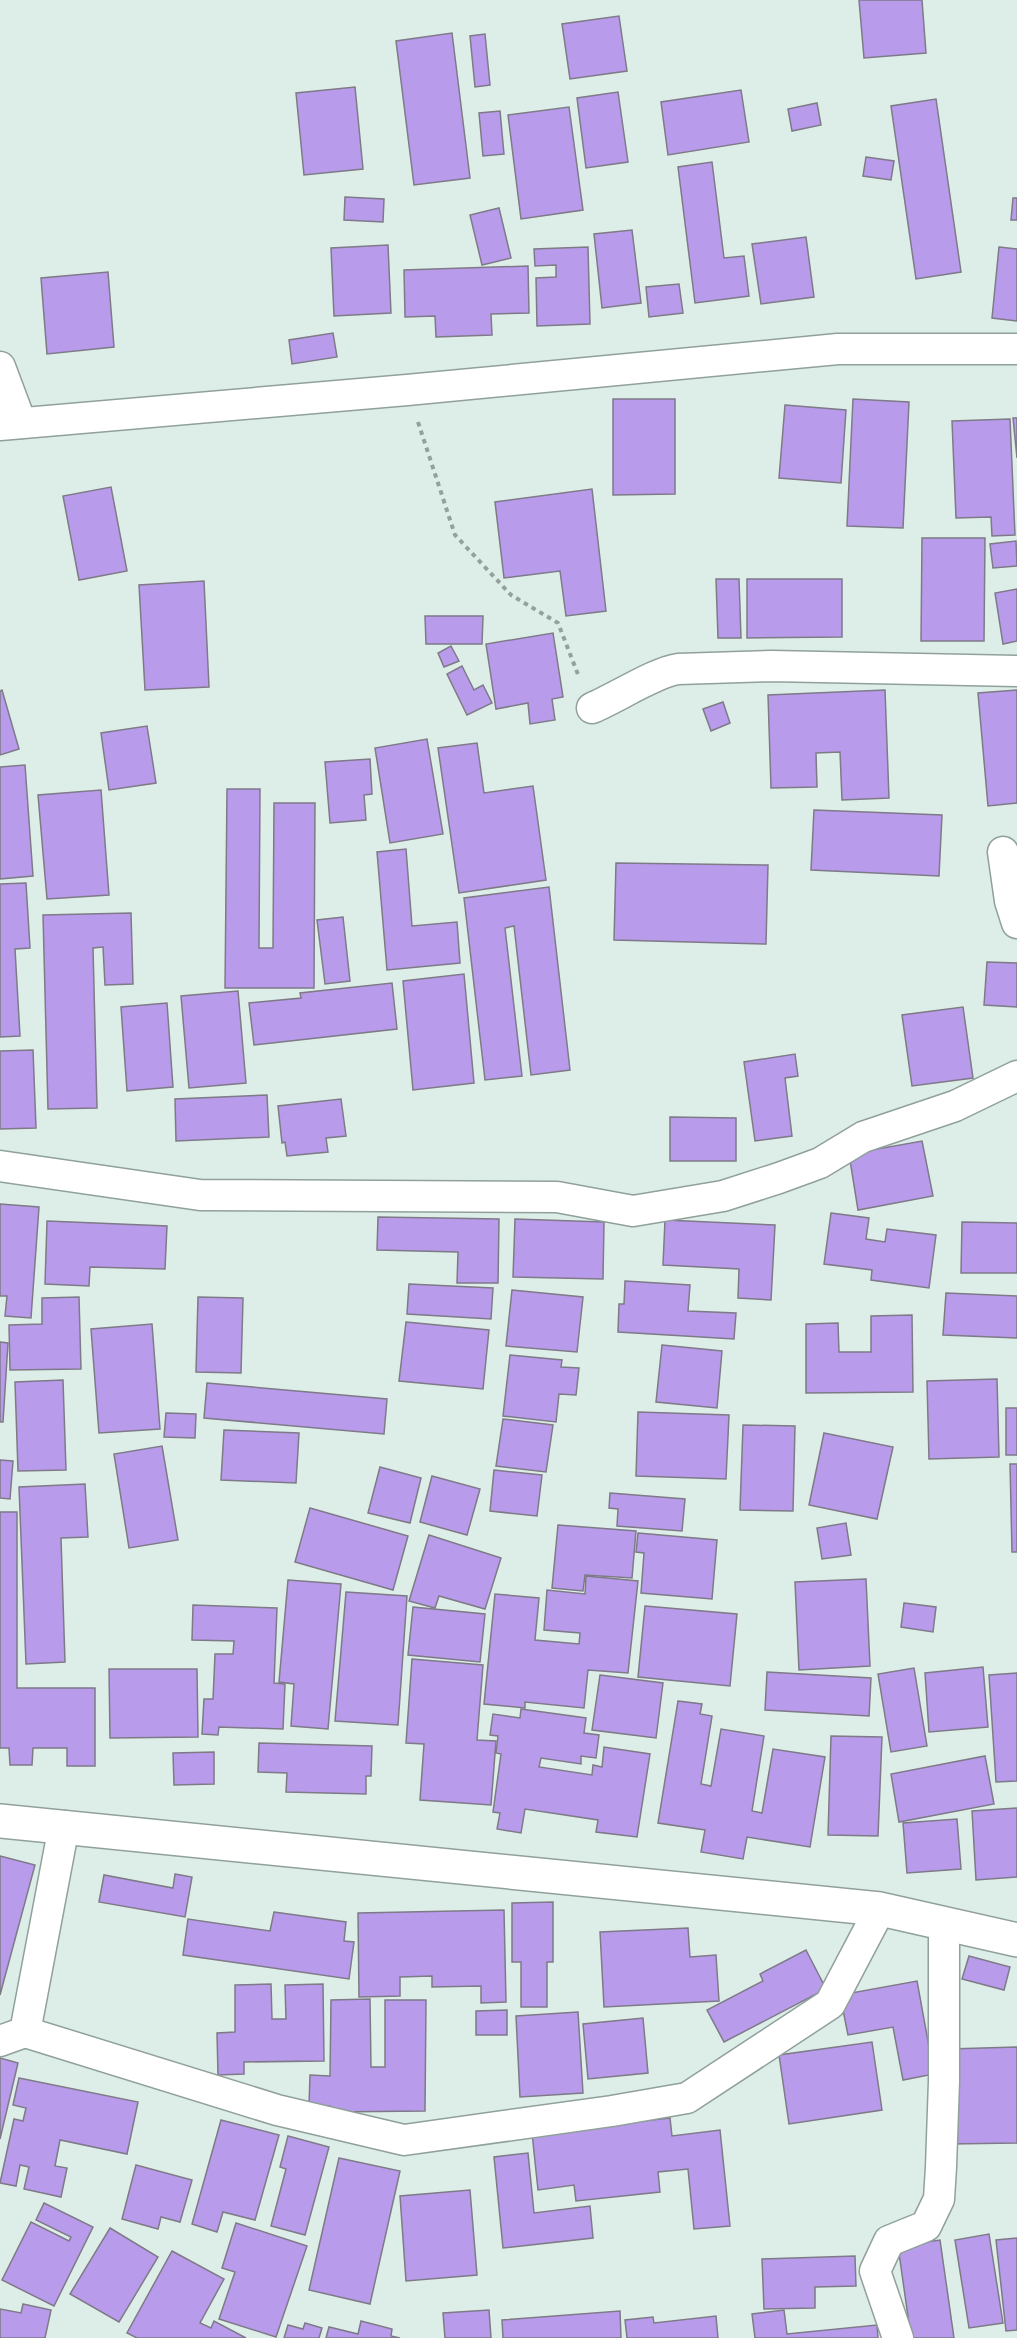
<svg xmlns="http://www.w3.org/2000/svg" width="1017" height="2338" font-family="'Libre Baskerville',serif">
<rect width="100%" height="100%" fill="#ddeee8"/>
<g fill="#b99bec" stroke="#7e7a87" stroke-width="1.5">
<polygon points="859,0 922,0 926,53 864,58"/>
<polygon points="619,16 627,71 570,79 562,24"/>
<polygon points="452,33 470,178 414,185 396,41"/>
<polygon points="485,34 490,85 475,87 470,36"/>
<polygon points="355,87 363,169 304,175 296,93"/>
<polygon points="741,90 749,142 668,155 661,102"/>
<polygon points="618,92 628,162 586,168 577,98"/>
<polygon points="936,99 961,272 916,279 891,106"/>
<polygon points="817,103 821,125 792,131 788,109"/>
<polygon points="569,107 583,210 521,219 508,115"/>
<polygon points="500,111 504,154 483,156 479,113"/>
<polygon points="866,157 894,161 891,180 863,176"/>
<polygon points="712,162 724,258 744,256 749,296 695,303 678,167"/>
<polygon points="345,197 384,199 383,222 344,220"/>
<polygon points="1013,198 1017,198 1017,220 1011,220"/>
<polygon points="499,208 511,258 482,265 470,215"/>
<polygon points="632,230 641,303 602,308 594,234"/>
<polygon points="806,237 814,297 761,304 752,244"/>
<polygon points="388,245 391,313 334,316 331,248"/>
<polygon points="588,247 590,324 537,326 536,278 556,277 556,265 535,266 534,249"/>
<polygon points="999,247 1017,249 1017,321 992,318"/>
<polygon points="528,266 529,313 491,314 492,335 436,337 435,316 405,317 404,270"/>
<polygon points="108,272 114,347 47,354 41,278"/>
<polygon points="679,284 683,313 649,317 646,287"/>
<polygon points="333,333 337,357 292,364 289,340"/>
<polygon points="613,399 675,399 675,494 613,495"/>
<polygon points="853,399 909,402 903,528 847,526"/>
<polygon points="785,405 846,410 841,483 779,478"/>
<polygon points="1013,418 1017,418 1017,458"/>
<polygon points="1010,419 1015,535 992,536 991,517 956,518 952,421"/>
<polygon points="111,487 127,571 79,580 63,496"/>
<polygon points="592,489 606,611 566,616 560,571 504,578 495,502"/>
<polygon points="922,538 985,538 984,641 921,641"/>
<polygon points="1016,541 1017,566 993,568 990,544"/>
<polygon points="716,579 739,579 741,638 718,638"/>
<polygon points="747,579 842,579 842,637 747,638"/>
<polygon points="204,581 209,687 145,690 139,585"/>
<polygon points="1017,589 1017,641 1003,644 995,593"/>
<polygon points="425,616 483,616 482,644 426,644"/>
<polygon points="553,633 563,697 552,699 555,720 530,724 528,703 496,709 486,644"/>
<polygon points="451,646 459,661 444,667 438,653"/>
<polygon points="462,666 474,690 483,685 492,703 467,715 447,674"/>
<polygon points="2,690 19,749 0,755 0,691"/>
<polygon points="885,690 889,798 842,800 840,752 816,753 817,787 771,788 768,695"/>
<polygon points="1017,690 1017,803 988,806 978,693"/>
<polygon points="723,702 730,723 711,731 703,709"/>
<polygon points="147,726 156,783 109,790 101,733"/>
<polygon points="427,739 443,834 390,843 375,748"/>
<polygon points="477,743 484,793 533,786 546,880 459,893 438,748"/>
<polygon points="370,759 372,794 364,795 366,820 330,823 325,762"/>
<polygon points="25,765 33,876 0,879 0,767"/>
<polygon points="227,789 260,789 259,948 273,948 274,803 315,803 314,988 225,988"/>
<polygon points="101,790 109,895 47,899 38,795"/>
<polygon points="814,810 942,815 939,876 811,870"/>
<polygon points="406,849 412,926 457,922 460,963 387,970 377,852"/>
<polygon points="616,863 768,865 766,944 614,940"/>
<polygon points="26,883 30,948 15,949 20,1036 0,1037 0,884"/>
<polygon points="549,887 570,1070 531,1075 514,926 505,928 522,1076 485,1080 464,898"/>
<polygon points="131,913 133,984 105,985 103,947 93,948 97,1108 48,1109 43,915"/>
<polygon points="343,917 350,981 325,984 317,920"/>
<polygon points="987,962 1017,963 1017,1007 984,1005"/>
<polygon points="464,974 474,1083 413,1090 403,981"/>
<polygon points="392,983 397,1029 254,1045 249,1003 301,998 300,993"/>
<polygon points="238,991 246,1083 189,1088 181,996"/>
<polygon points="167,1003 173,1087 127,1091 121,1007"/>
<polygon points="963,1007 973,1078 912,1086 902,1015"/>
<polygon points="33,1050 36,1128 0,1129 0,1051"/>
<polygon points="795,1054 798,1076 785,1078 792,1136 755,1141 744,1062"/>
<polygon points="267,1095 269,1137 176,1141 175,1099"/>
<polygon points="341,1099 346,1136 326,1138 328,1152 287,1156 285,1142 282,1143 278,1106"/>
<polygon points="670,1117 736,1118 736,1161 670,1161"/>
<polygon points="922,1141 933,1196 858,1210 849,1154"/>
<polygon points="0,1204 39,1207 31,1318 5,1316 7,1296 0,1296"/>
<polygon points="831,1213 869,1218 866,1239 885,1242 887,1229 936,1235 929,1288 871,1280 872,1270 824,1264"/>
<polygon points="378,1217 499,1219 498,1283 457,1283 458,1252 377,1250"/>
<polygon points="515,1219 604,1222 603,1279 513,1277"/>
<polygon points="665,1220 775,1225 771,1300 738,1298 739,1269 663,1265"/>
<polygon points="47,1221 167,1226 165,1269 90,1267 89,1286 45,1284"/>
<polygon points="962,1222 1017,1223 1017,1273 961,1273"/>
<polygon points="625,1281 690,1285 688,1311 736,1313 734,1339 618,1332 619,1304 624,1304"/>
<polygon points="409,1284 493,1288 491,1319 407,1314"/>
<polygon points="512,1290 583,1297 577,1352 506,1346"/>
<polygon points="946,1293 1017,1296 1017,1338 943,1335"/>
<polygon points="79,1297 81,1369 10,1370 9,1325 42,1324 42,1298"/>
<polygon points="198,1297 243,1298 241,1373 196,1372"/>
<polygon points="912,1315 913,1392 806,1393 806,1324 838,1323 839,1352 871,1352 871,1316"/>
<polygon points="406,1322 489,1330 483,1389 399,1381"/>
<polygon points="152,1324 160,1429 99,1433 91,1329"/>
<polygon points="0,1342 8,1343 3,1422 0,1422"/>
<polygon points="662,1345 722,1351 717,1408 656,1402"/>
<polygon points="510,1355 562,1360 561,1367 579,1368 576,1395 559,1394 556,1422 503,1416"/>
<polygon points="997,1379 999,1457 929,1459 927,1381"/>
<polygon points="63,1380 66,1470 18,1471 15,1382"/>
<polygon points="207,1383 387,1399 384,1434 204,1418"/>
<rect x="1006" y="1408" width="11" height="47"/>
<polygon points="638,1412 729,1415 726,1479 636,1476"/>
<polygon points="166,1413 196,1414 195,1438 164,1437"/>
<polygon points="503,1419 553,1425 546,1472 496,1466"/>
<polygon points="743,1425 795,1426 793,1511 740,1510"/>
<polygon points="224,1430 299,1433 296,1483 221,1480"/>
<polygon points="824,1433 893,1447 877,1519 809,1505"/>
<polygon points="162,1446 178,1540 129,1548 114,1454"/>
<polygon points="0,1460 13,1461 10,1499 0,1498"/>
<polygon points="1010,1464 1017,1464 1017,1552 1012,1552"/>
<polygon points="380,1467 421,1478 410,1523 368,1513"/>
<polygon points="494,1470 542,1475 537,1516 490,1511"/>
<polygon points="432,1476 480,1489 467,1535 420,1522"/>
<polygon points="85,1484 88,1537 61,1538 65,1662 26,1664 19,1487"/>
<polygon points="610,1493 685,1499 682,1531 617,1526 618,1509 609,1508"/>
<polygon points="310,1508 408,1536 393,1590 295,1562"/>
<polygon points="0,1512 17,1512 17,1688 95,1688 95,1766 67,1766 67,1748 33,1748 32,1765 10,1765 9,1748 0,1748"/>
<polygon points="846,1523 851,1555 822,1559 817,1528"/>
<polygon points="558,1525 636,1531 632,1578 585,1575 583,1591 552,1588"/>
<polygon points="638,1533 717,1540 712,1599 641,1593 644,1553 636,1552"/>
<polygon points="429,1535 501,1558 485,1609 439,1596 435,1608 409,1601"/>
<polygon points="586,1576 638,1581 628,1673 588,1670 584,1708 525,1702 525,1708 484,1704 495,1594 539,1598 535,1640 579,1644 580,1633 544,1630 547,1590 585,1594"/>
<polygon points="866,1579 870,1666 799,1670 795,1582"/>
<polygon points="288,1580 341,1584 328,1729 291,1726 294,1684 279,1682"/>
<polygon points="346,1592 407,1596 398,1725 335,1721"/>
<polygon points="904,1603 936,1607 933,1632 901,1627"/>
<polygon points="193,1605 277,1608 274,1683 285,1684 283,1729 219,1727 218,1735 202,1734 204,1699 213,1699 215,1654 233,1654 234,1641 192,1640"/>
<polygon points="645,1606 737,1614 730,1686 638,1677"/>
<polygon points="413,1607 485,1614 480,1662 408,1655"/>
<polygon points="412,1659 483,1665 477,1740 496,1741 491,1805 420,1800 424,1744 406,1743"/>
<polygon points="983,1667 988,1727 929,1732 925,1673"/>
<polygon points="914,1668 927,1746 891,1752 878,1674"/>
<polygon points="109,1669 197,1669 198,1737 110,1738"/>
<polygon points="767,1672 871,1678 869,1716 765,1710"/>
<polygon points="1017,1673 1017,1781 996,1782 989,1675"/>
<polygon points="600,1675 663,1683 656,1738 592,1730"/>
<polygon points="678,1701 702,1704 700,1714 712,1716 701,1784 711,1786 721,1729 764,1736 752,1811 762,1813 773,1749 825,1757 810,1847 747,1837 743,1859 701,1852 705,1830 658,1823"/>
<polygon points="521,1709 586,1718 584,1733 599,1735 596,1758 581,1756 581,1764 541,1758 539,1767 592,1775 593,1765 602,1767 604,1747 650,1754 637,1837 596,1832 598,1820 525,1809 521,1833 497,1829 500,1813 493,1812 501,1754 496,1753 498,1736 490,1735 493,1714 520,1718"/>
<polygon points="831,1736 882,1737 878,1836 828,1835"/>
<polygon points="259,1743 372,1746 371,1776 366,1776 366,1794 286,1792 287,1773 258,1772"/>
<polygon points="214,1752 214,1784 174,1785 173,1753"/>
<polygon points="985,1756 994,1804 899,1822 891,1774"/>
<polygon points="1017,1808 1017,1877 976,1880 972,1811"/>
<polygon points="957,1819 961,1869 907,1873 903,1823"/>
<polygon points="0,1856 35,1865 0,1995"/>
<polygon points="175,1874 192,1877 185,1917 99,1902 104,1875 173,1888"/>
<polygon points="553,1902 553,1962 547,1962 547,2007 521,2007 521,1962 512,1962 512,1903"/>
<polygon points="504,1910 506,2002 481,2003 481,1986 432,1987 432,1976 400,1977 400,1996 359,1997 358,1913"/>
<polygon points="274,1912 346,1922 344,1941 354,1942 349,1979 183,1955 188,1919 270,1931"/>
<polygon points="688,1928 690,1957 716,1955 719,2001 604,2007 600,1932"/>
<polygon points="806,1950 826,1989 724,2042 707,2010 763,1981 760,1974"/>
<polygon points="969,1956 1010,1967 1004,1990 962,1979"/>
<polygon points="917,1981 934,2074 903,2080 893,2027 848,2035 840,1995"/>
<polygon points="271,1984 272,2019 286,2019 285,1985 323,1984 324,2061 244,2062 244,2074 218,2075 217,2033 235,2032 235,1985"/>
<polygon points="370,1999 371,2067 385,2067 385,2000 426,2000 425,2111 330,2112 330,2106 309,2106 310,2075 330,2076 331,2000"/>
<polygon points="507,2010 507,2035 476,2035 476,2011"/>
<polygon points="578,2012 583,2093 520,2097 516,2016"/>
<polygon points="643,2018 648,2073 588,2079 583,2024"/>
<polygon points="872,2042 882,2110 789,2124 779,2055"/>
<polygon points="1017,2047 1017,2143 950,2144 949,2049"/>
<polygon points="0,2058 18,2063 0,2139"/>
<polygon points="19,2078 138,2102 127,2154 60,2140 55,2166 67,2168 61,2197 24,2189 29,2167 20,2165 16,2186 0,2183 14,2119 23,2121 26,2108 13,2105"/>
<polygon points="670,2118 672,2136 720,2130 730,2226 694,2229 688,2169 658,2172 660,2192 576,2201 574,2185 538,2190 532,2133"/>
<polygon points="221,2120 279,2135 255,2220 223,2212 217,2232 192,2224"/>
<polygon points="288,2136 329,2147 305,2235 271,2226 286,2169 280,2167"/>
<polygon points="528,2153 534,2213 590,2206 593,2238 503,2248 494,2157"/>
<polygon points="339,2158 400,2171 370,2304 309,2290"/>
<polygon points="136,2165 192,2180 180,2222 161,2217 158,2229 122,2219"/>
<polygon points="470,2190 477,2275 406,2281 400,2196"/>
<polygon points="44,2203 93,2227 54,2306 2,2280 31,2222 69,2241 71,2237 36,2220"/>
<polygon points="236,2223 307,2246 276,2337 219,2319 235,2272 222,2268"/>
<polygon points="110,2228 158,2257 119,2322 70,2294"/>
<polygon points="989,2234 1003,2323 969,2328 955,2240"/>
<polygon points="1017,2238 1017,2330 1006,2331 996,2240"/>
<polygon points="940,2240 954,2338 911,2338 898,2246"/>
<polygon points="172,2251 224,2279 200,2323 211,2328 214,2321 246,2338 137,2338 127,2333"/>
<polygon points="855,2256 856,2286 815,2287 815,2308 764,2309 762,2259"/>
<polygon points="23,2304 51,2310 45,2338 0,2338 0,2309 21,2313"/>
<polygon points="489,2310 491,2338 445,2338 443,2313"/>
<polygon points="784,2310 787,2334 877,2325 878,2338 755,2338 752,2314"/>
<polygon points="620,2311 621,2338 503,2338 502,2320"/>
<polygon points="716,2316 718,2338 627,2338 625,2320 653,2317 654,2323"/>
<polygon points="361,2321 392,2329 391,2336 400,2338 326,2338 329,2327 358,2334"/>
<polygon points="305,2323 322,2328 319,2338 284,2338 288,2325 303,2329"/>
</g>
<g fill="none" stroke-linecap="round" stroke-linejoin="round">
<g stroke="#90a09b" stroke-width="33">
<g id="street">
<polyline points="0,367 21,423"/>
<polyline points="0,425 407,390 838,349 1017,349"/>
<path d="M592 708C616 698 656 672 678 669L771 666 1017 671"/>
<polyline points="1003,852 1010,901 1017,923"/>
<polyline points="0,1166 200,1195 557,1197 633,1211 723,1196 779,1178 820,1163 863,1137 955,1106 1017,1076"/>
<polyline points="25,2032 277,2110 404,2140 612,2111 687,2098 830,2004 880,1909"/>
<polyline points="0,2041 25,2032 64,1826"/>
<polyline points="898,2338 875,2271 889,2241 926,2226 939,2199 941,2167 944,2081 944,1923"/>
</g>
</g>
<g stroke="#90a09b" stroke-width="36">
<polyline id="secondary" points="0,1821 880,1909 1017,1940"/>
</g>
<polyline stroke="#94a09c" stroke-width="4" stroke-dasharray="4.5 4.5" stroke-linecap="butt" points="418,422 455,535 511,595 558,623 579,677"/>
<use href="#street" stroke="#fff" stroke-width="30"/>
<use href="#secondary" stroke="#fff" stroke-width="33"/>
</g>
</svg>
